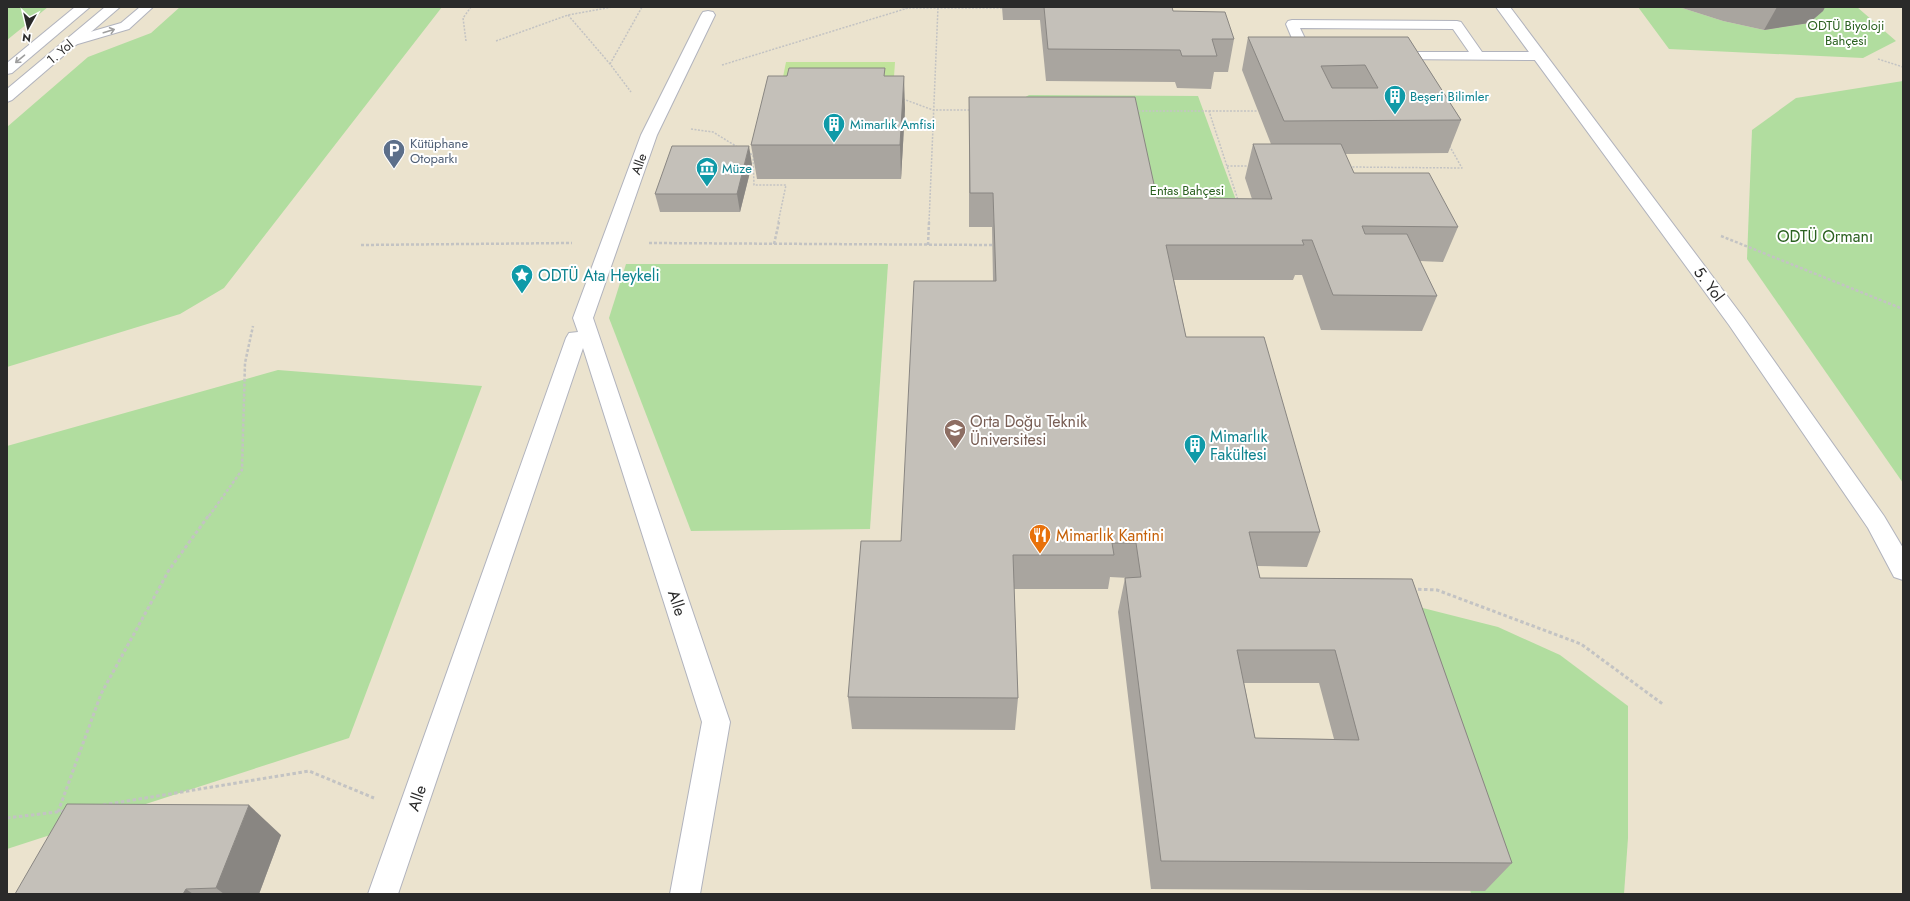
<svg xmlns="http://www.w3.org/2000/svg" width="1910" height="901" font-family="Jost,sans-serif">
<rect width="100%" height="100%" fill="#ebe6de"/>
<rect fill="#ebe3ce" x="7" y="7" width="1896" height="887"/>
<g fill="#b1dd9f">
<polygon points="7,7 48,7 7,40"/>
<polygon points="180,7 442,7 224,288 180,314 7,367 7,127 88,57 151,33"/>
<polygon points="1638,7 1679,7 1723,21 1764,30 1809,23 1818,7 1857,7 1896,41 1863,58 1669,49"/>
<polygon points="1903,81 1903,483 1747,259 1752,130 1796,98"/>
<polygon points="1029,95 1198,96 1248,233 1151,233 1130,131 969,130"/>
<polygon points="626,264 888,264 870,529 691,531 609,318"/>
<polygon points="278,370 482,386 349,738 7,849 7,446"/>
<polygon points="1407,604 1498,627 1560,655 1628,706 1628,838 1624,894 1471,894"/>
</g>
<polygon fill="#c1e39b" points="786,62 895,62 893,92 780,92"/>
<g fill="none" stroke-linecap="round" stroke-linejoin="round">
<g stroke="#b1b3bd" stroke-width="2">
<g id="lane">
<polygon points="140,7 153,7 129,29 71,46 66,45 65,42 66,39 121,23"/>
<polygon points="1292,20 1457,21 1461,22 1482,52 1539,52 1544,53 1546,56 1544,59 1539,60 1392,59 1387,58 1385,55 1387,52 1469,52 1453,29 1300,28 1311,51 1319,52 1321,55 1319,58 1301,58 1299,55 1286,24 1288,21"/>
</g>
</g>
<g stroke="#b1b3bd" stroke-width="2">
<g id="street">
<polygon points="1496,7 1510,7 1743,317 1884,516 1903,548 1903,580 1894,577 1868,528 1729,325"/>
<polygon points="708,11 713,12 715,15 657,135 593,318 730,722 700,894 670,894 702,722 583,348 398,894 368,894 566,338 569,333 578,332 573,318 641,135 701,15 703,12"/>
</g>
</g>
<g stroke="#b1b3bd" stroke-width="2">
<g id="secondary">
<polygon points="75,7 90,7 12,73 7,74 7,63"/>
<polygon points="105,7 120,7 12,100 7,102 7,89"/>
</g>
</g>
<g stroke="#c3c3c3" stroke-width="1.5" stroke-dasharray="2 1.5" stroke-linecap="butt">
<polyline points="898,7 906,8"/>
<polyline points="909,8 1002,8"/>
<polyline points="568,15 610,64 631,92"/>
<polyline points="466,41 463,18 471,7"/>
<polyline points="496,41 568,15 612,7"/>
<polyline points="1878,59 1903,67"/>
<polyline points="610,64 642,7"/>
<polyline points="722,65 908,8"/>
<polyline points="903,99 933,110 972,110"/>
<polyline points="1135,111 1209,111 1238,200"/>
<polyline points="1209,111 1258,111"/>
<polyline points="691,129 713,132 739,148"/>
<polyline points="747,152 753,155 754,185 786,185 778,223"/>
<polyline points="1227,166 1250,166"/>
<polyline points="1349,167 1462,168 1449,145"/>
<polyline points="929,223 938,7"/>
</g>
<g stroke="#c3c3c3" stroke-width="2.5" stroke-dasharray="3 2" stroke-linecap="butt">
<polyline points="1721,236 1903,309"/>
<polyline points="649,243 992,245"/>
<polyline points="774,244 779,222"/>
<polyline points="361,245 572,243"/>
<polyline points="928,245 929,222"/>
<polyline points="209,516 242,470 245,363 253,326"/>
</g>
<g stroke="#c3c3c3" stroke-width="3" stroke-dasharray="3.5 2.5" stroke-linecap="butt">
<polyline points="1412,589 1437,590 1581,644 1664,705"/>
<polyline points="103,805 309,771 374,798"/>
<polyline points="58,812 101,694 169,570 209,515"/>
<polyline points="7,818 65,811"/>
</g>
<use href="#lane" fill="#fff" fill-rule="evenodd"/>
<use href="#street" fill="#fff" fill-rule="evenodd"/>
<use href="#secondary" fill="#fff" fill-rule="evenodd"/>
</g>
<g fill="#a9a59f" fill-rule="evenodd">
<polygon points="1002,7 1172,7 1173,11 1234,39 1228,72 1214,72 1211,89 1177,88 1175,82 1046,81 1040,20 1003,20"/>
<polygon points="1679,7 1825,7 1823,11 1809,23 1764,30 1723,21"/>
<path d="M1248 37H1408L1461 120 1448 153 1345 154 1354 173 1458 227 1443 262 1420 261 1437 296 1422 331 1321 330 1302 275H1295L1293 280H1174L1186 337 1320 532 1307 567 1257 566 1260 578 1412 579 1512 863 1485 891 1151 889 1118 612 1125 578H1129L1110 577 1108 589H1014L1018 698 1015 730 852 729 848 697 901 541 993 281 992 227H969V97L1157 198 1252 199 1245 178 1253 144H1271L1242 70ZM1244 683H1319L1334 739 1255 738Z"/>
<polygon points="885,76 905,109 901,179 757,179 751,145"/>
<polygon points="752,164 740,212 660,212 655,194"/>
<polygon points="281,835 259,894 15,894"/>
</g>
<g fill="#898682">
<polygon points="1777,7 1825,7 1823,11 1809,23 1764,30"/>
<polygon points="904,76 905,109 901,179 900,145"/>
<polygon points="749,146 752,164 740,212 737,194"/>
<polygon points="249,805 281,835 259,894 224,894 216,888"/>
<polygon points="186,889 193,894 183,894"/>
</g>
<g fill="#c4c0b9" stroke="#898682" fill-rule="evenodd">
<polygon points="1044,7 1172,7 1173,11 1225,12 1234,39 1212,39 1217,56 1182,56 1180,50 1048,49"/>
<path d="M1248 37H1408L1461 120 1284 121ZM1365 65 1378 88H1332L1321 66Z"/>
<polygon points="789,68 885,68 884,76 904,76 900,145 751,145 768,76 787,76"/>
<path d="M969 97H1135L1157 198 1272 199 1253 144H1341L1354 173H1429L1458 227 1362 226 1365 234H1407L1437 296 1333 295 1312 240H1302L1304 245H1166L1186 337H1264L1320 532H1249L1260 578 1412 579 1512 863 1161 861 1125 578 1141 577 1136 543H1112L1114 555H1013L1018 698 848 697 861 541H901L914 281H996L993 193H970ZM1237 650H1335L1359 740 1255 738Z"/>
<polygon points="672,146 749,146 737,194 655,194"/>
<polygon points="67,804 249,805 216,888 186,889 183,894 15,894"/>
</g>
<defs><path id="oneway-shaft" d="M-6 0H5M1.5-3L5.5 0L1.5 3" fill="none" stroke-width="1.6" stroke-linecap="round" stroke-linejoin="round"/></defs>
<g stroke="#9f9f9f">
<use href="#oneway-shaft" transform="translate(109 31) rotate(-17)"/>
<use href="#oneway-shaft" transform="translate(20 59) rotate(140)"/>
</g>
<defs>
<g id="building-pin" transform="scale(1.15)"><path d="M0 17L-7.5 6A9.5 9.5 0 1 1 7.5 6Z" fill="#0f9aa8" stroke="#fff"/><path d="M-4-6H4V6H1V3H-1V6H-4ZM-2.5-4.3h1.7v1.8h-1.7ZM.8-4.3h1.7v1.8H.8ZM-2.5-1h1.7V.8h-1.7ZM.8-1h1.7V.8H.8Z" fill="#fff"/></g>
<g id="parking-pin" transform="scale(1.15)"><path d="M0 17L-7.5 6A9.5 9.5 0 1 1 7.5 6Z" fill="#5c6f8a" stroke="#fff"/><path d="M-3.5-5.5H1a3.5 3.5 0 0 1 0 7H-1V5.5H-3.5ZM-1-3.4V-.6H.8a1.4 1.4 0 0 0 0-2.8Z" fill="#fff"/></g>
<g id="museum-pin" transform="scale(1.15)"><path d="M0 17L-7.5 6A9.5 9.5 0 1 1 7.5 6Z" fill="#0f9aa8" stroke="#fff"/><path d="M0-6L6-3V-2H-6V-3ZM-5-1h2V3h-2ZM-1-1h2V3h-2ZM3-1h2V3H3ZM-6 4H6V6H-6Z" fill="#fff"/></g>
<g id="sight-pin" transform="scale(1.15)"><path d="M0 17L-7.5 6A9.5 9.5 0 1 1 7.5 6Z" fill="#0f9aa8" stroke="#fff"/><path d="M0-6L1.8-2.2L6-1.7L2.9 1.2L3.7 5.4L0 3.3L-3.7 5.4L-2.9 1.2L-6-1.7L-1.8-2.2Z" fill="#fff"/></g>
<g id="university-pin" transform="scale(1.15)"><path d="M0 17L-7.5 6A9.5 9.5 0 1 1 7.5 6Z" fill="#8d6e63" stroke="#fff"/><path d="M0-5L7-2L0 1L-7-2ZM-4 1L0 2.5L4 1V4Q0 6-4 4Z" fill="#fff"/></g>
<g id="restaurant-pin" transform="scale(1.15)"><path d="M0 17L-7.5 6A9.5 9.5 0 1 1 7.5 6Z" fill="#e8710a" stroke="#fff"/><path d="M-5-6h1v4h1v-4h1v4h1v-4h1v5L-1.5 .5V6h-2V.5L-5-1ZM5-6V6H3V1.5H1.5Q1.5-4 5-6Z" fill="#fff"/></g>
</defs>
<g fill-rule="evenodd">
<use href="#building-pin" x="1395" y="96"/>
<use href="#building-pin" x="834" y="124"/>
<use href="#parking-pin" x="394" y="150"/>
<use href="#museum-pin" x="707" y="168"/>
<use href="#sight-pin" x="522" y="275"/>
<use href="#university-pin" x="955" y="430"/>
<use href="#building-pin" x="1195" y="445"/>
<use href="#restaurant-pin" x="1040" y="535"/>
</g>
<g text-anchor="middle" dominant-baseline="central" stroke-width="4" stroke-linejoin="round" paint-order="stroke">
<g font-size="13" fill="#2b6120" stroke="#fff">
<text x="1846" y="25">ODTÜ Biyoloji<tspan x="1846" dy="15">Bahçesi</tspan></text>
<text x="1187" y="190">Entas Bahçesi</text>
</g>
<g font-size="13" fill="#2a2a2a" stroke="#fff">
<text transform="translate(60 52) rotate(-40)">1. Yol</text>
<text transform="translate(639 164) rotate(-70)">Alle</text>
</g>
<g font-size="13" fill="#0d838f" stroke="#fff" text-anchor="start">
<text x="1410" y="96">Beşeri Bilimler</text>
<text x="850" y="124">Mimarlık Amfisi</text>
<text x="722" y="168">Müze</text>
</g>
<g font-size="13" fill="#4e5e75" stroke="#fff" text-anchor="start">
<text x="410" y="143">Kütüphane<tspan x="410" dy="15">Otoparkı</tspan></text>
</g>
<g font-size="16" fill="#2b6120" stroke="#fff">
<text x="1825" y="236">ODTÜ Ormanı</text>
</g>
<g font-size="16" fill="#0d838f" stroke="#fff" text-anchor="start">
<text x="538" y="275">ODTÜ Ata Heykeli</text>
<text x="1210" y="436">Mimarlık<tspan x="1210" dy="18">Fakültesi</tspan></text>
</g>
<g font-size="16" fill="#2a2a2a" stroke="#fff">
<text transform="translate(1709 284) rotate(53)">5. Yol</text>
<text transform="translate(677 603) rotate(72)">Alle</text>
<text transform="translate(417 798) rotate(-71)">Alle</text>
</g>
<g font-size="16" fill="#785e54" stroke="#fff" text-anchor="start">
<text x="970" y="421">Orta Doğu Teknik<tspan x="970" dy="18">Üniversitesi</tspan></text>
</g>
<g font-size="16" fill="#c56008" stroke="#fff" text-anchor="start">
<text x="1056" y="535">Mimarlık Kantini</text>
</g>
</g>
<rect width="1910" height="901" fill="none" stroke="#2a2a2a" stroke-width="16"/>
<g transform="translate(28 28) rotate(188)" stroke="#ffffff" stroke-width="3" paint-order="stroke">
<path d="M0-3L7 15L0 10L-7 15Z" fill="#2a2a2a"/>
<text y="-6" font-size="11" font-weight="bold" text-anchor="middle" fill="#2a2a2a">N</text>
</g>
</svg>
